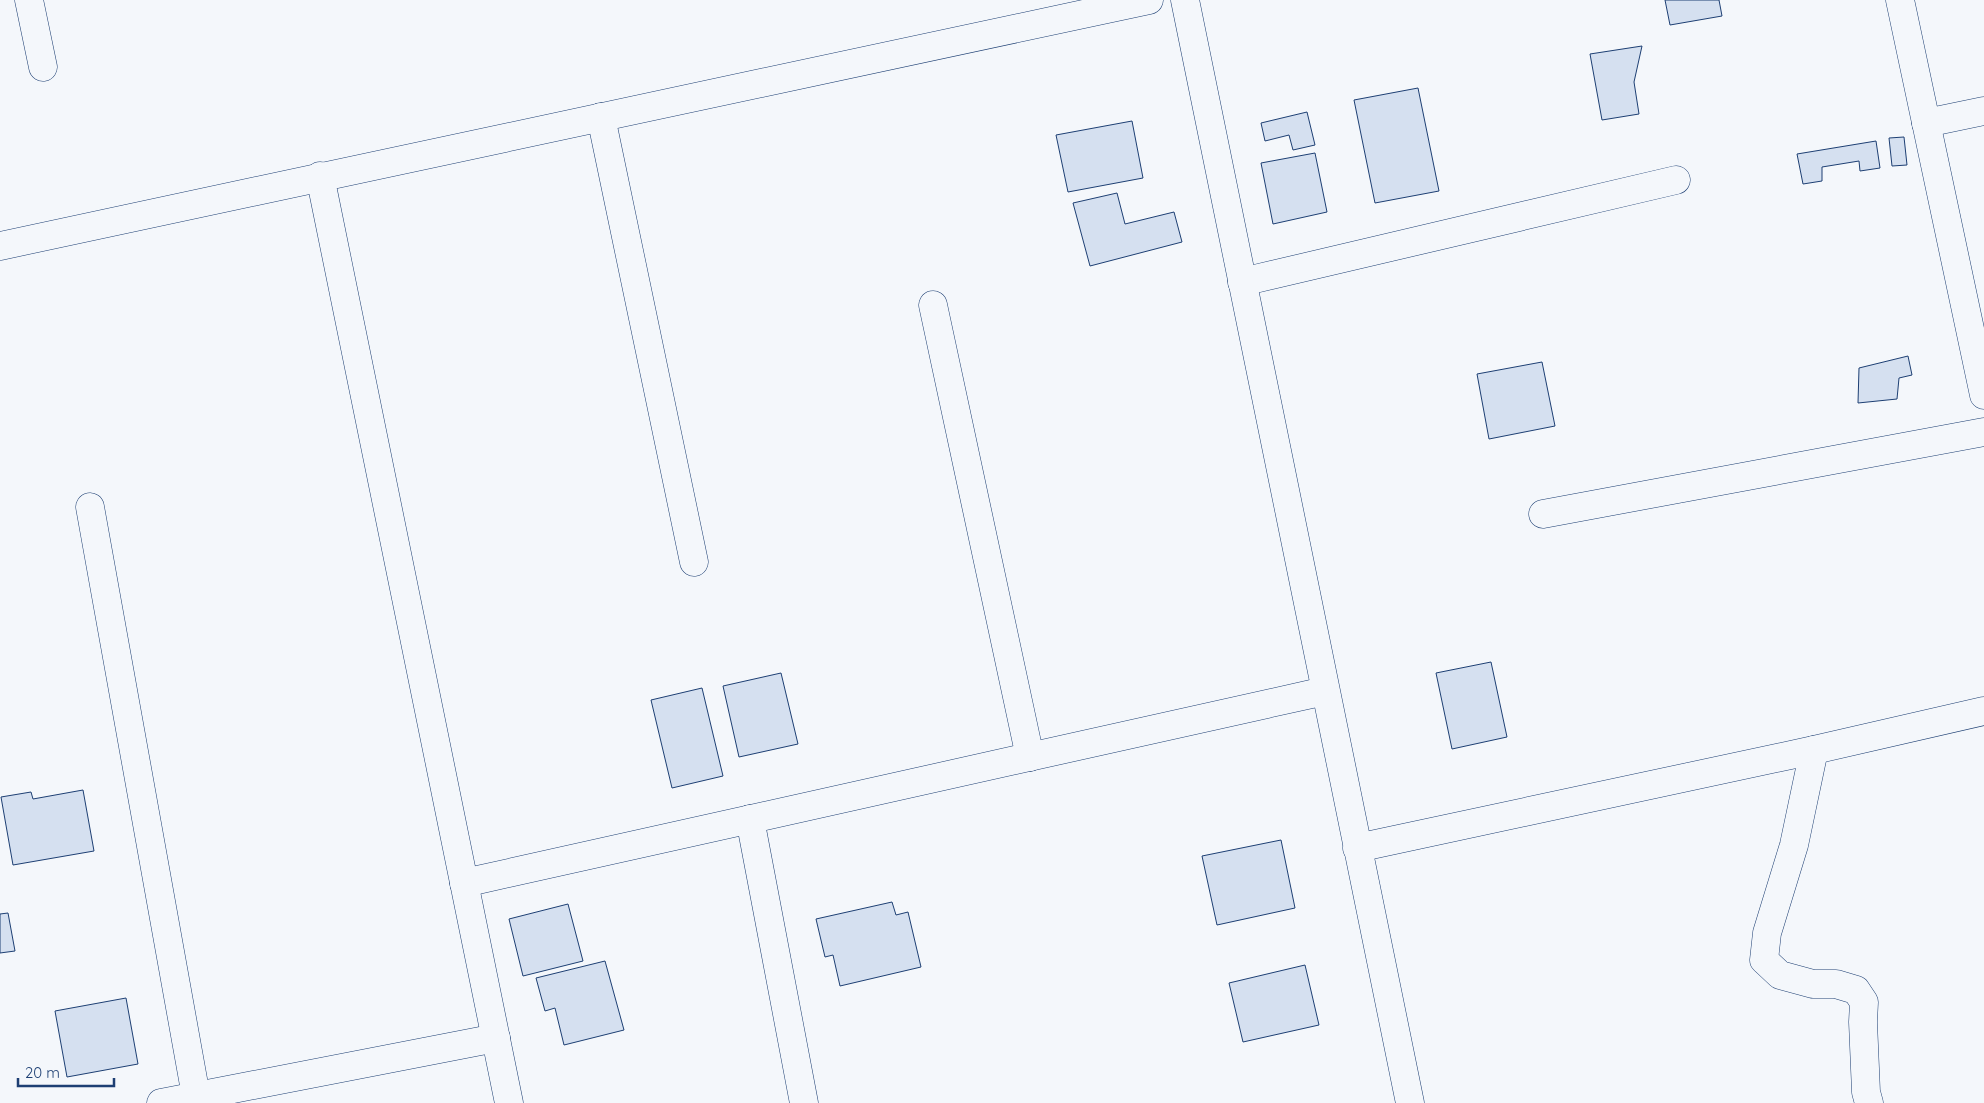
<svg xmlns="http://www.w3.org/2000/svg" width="1984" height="1103" font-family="Quicksand,sans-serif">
<rect width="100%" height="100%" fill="#f4f7fb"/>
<g fill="#d5e0f0" stroke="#1d3f73">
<polygon points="1665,0 1719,0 1722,16 1670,25"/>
<polygon points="1642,46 1634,82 1639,114 1602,120 1590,54"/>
<polygon points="1418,88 1439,191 1375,203 1354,100"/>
<polygon points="1307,112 1315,145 1293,150 1289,135 1265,141 1261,123"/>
<polygon points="1132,121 1143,178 1068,192 1056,135"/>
<polygon points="1904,137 1907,165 1892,166 1889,138"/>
<polygon points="1876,141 1880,168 1860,171 1859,161 1822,167 1822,181 1803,184 1797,154"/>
<polygon points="1315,153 1327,212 1273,224 1261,163"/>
<polygon points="1117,193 1125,224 1174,212 1182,242 1090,266 1073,203"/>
<polygon points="1908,356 1912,375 1899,378 1897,399 1858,403 1859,368"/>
<polygon points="1542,362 1555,426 1489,439 1477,374"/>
<polygon points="1491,662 1507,737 1452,749 1436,673"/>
<polygon points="781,673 798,744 739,757 723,686"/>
<polygon points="702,688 723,776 672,788 651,700"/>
<polygon points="83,790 94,851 13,865 1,797 31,792 33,799"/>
<polygon points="1281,840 1295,908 1217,925 1202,856"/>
<polygon points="892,902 896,915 908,912 921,967 840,986 833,955 825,957 816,919"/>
<polygon points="568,904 583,961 523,976 509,919"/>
<polygon points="8,913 15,951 0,953 0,914"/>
<polygon points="605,961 624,1030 564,1045 555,1008 545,1011 536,978"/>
<polygon points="1305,965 1319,1025 1243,1042 1229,983"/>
<polygon points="126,998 138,1064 67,1077 55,1011"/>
</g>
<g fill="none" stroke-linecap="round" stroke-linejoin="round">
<g stroke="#1d3f73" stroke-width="29">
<g id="minor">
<polyline points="29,0 43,67"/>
<polyline points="1185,0 1410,1103"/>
<polyline points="1900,0 1984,395"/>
<polyline points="601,117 694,562"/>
<polyline points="1926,123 1984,111"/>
<polyline points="320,176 509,1103"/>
<polyline points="0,246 1149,0"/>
<polyline points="1242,282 1676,180"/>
<polyline points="933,305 1030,757"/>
<polyline points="90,507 196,1096"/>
<polyline points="1543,514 1984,432"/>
<polyline points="1814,750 1794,845 1767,933 1764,960 1780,975 1813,984 1836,984 1856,990 1864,1002 1863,1022 1866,1092 1869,1103"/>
<polyline points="750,819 804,1103"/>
<polyline points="1357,848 1814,750 1984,711"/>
<polyline points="464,883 1325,691"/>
<polyline points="161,1103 496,1038"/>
</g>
</g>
<use href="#minor" stroke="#f4f7fb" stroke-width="28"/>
</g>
<path d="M18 1078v8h96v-8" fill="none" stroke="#1d3f73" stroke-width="2.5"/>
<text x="25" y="1078" font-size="15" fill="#1d3f73" stroke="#f4f7fb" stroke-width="4" paint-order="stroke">20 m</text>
</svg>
